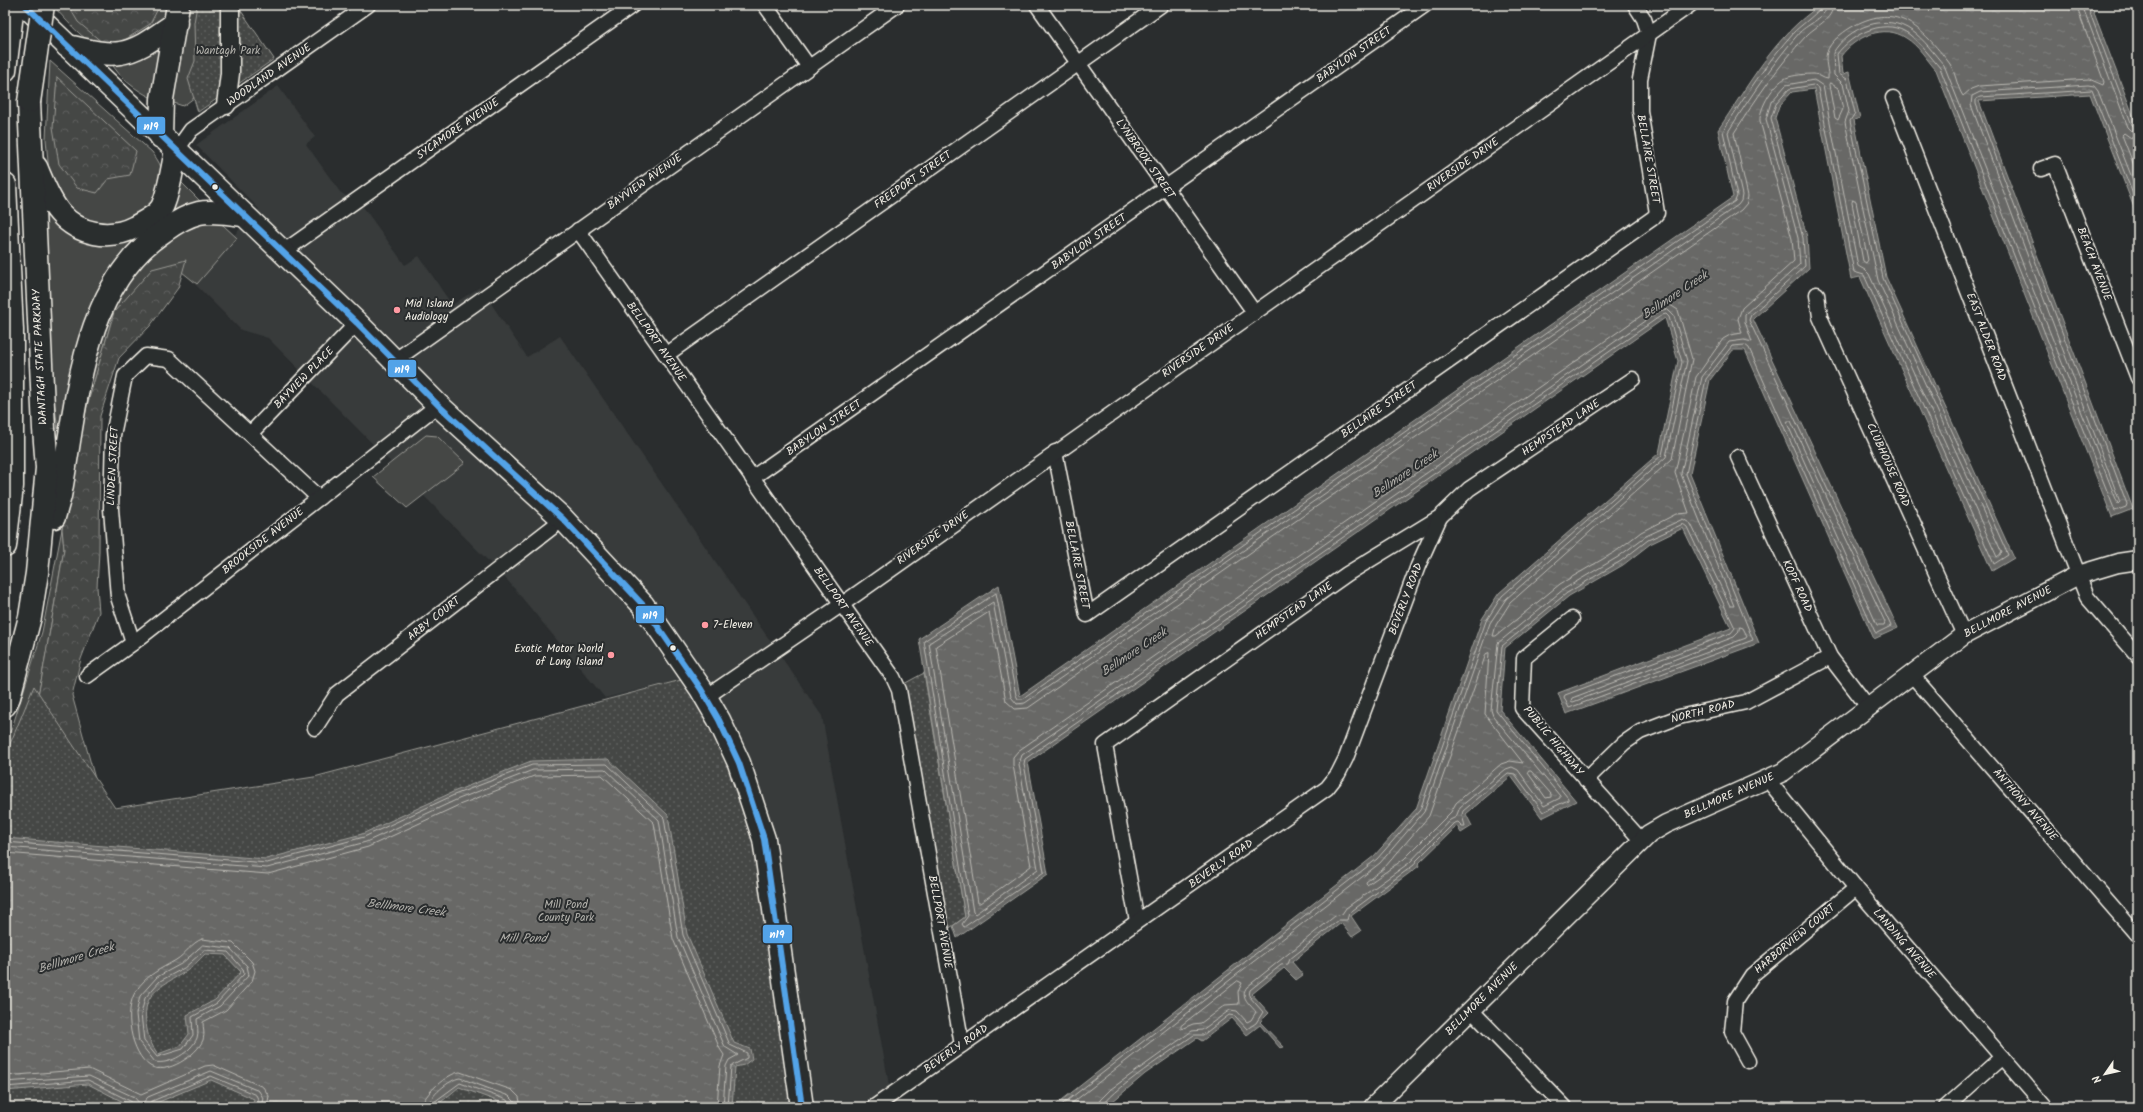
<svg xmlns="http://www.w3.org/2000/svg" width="2143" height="1112" font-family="Kalam,sans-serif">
<defs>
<pattern id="forest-crowns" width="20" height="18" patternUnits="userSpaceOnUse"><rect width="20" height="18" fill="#444645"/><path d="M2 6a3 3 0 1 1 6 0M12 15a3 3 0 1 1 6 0" fill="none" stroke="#606160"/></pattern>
<pattern id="park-dots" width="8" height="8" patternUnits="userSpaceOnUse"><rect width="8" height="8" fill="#444645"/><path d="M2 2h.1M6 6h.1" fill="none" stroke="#606160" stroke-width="1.8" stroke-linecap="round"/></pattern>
<pattern id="water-ripples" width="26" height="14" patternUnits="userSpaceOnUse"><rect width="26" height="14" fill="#676866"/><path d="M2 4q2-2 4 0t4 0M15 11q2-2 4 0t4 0" fill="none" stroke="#7d7e7c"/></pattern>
</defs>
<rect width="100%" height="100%" fill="#2a2d2e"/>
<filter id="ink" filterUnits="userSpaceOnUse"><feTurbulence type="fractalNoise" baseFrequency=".025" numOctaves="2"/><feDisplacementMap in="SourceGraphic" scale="8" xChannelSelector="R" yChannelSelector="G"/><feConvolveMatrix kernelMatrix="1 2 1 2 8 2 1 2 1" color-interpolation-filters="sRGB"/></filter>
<g filter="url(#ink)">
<polygon fill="#373a3a" points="278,86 315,137 306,144 340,192 364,208 405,265 419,256 452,305 480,287 527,357 560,336 822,716 893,1107 794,1107 685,679 605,698 508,581 268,338 241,330 191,280 259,209 196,145"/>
<g fill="#444645" stroke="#9c9c96">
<path d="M56 5H170C163 36 126 52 97 45 85 42 65 19 56 9Z"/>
<polygon points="191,5 217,5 214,83 183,106 168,101 170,86"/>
<path d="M163 40 152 98C136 90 119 78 111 62Z"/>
<path d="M50 61 152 152C165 170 165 176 161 197L115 230 77 223 50 184 46 139Z"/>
<polygon points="180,181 207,208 118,269 61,451 48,357 43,198 119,241"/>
<polygon points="209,220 223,225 237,238 197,284 182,272 185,260 114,312 87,406 62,529 64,549 42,676 32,724 5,789 5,740 12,728 42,632 62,529 78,415 114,294 176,230"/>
<polygon points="426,435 437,436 465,463 407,508 373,477"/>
</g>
<g fill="url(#forest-crowns)" stroke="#9c9c96">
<polygon points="68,5 160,5 150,24 120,43 103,43 78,22"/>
<polygon points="57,77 136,151 130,175 108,179 97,193 77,188 59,164 53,127"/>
<polygon points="186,260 178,288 150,326 119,358 100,416 99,552 97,587 99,612 81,659 72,695 97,786 110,810 263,855 5,789 32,724 42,676 64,549 62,529 87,406 114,312 152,269"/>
</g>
<g fill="url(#park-dots)" stroke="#9c9c96">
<polygon points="197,5 237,5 274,59 198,112 188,79 195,61 194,23"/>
<polygon points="924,673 965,917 944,932 900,686"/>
<path d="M685 679C695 694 707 709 715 725 769 841 778 981 794 1107H5V756L34 686 115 808 314 777Z"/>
</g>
<g fill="url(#water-ripples)" stroke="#9f9f9a" fill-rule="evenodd">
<path d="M1821 5H2091L2138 128V218L2090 94 1979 101 2133 509 2112 517 1936 70C1927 60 1918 45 1906 38 1884 23 1855 37 1841 56L1843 74 1849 72 1860 118 1854 120 1886 277 2014 558 1992 571 1860 277 1851 279 1814 89 1792 92 1779 106 1775 118 1807 237 1809 268 1753 319 1898 628 1874 639 1745 350H1733L1710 380 1690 474 1759 643 1566 714 1558 693 1731 628 1683 528 1650 544 1623 565 1569 596 1505 648 1500 710 1576 801 1542 818 1511 776 1466 814 1472 826 1461 833 1457 826 1418 864 1419 866 1351 916 1361 931 1352 937 1341 923 1292 962 1303 975 1296 980 1284 968 1252 994 1269 1013 1260 1022 1284 1047 1280 1048 1260 1025 1247 1035 1232 1018 1202 1041 1197 1038 1145 1074 1106 1107H1053L1374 856 1416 809 1482 619 1499 593 1659 453 1678 361 1665 318 1028 762 1048 874 957 938 953 926 965 917 919 639 999 585 1020 696 1733 197 1718 130C1748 86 1775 35 1821 5Z"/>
<path d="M608 759 668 815 687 934 734 1043 750 1049 752 1059 744 1065 735 1067 732 1107H506L505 1104 459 1087 435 1107H252L254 1099 211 1080 147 1107H133L88 1084 5 1091V838L266 859 362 834 453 792 531 761ZM205 954 225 955 241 972 215 1000 187 1015 189 1034 180 1046 158 1054C150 1043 148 1037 146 1023 142 992 162 986 185 972 192 968 199 960 205 954Z"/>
</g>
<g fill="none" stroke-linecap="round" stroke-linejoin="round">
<g stroke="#bcbab4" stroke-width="1">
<path d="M1833 5C1833 20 1815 26 1806 36 1778 66 1756 99 1734 133L1748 196 1747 203 1741 210 1028 708 1015 709 1006 701 989 612 936 646 978 903H980L1031 866 1013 765V757L1018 751 1655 306 1667 303 1678 310 1692 359 1672 459 1510 603 1496 625 1493 636H1496L1560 584 1615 552 1641 532 1676 514 1689 513 1675 473 1696 377 1723 339 1730 335 1742 333 1738 319 1742 308 1794 261 1792 239 1760 121C1759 108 1774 83 1786 78 1793 75 1806 74 1814 74 1819 74 1823 79 1828 79 1829 71 1824 61 1827 52 1830 42 1842 33 1850 28 1895 1 1919 25 1947 60 1956 70 1956 86 1963 96L1971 89 1979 86 2089 79 2103 85 2104 82 2076 5"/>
<polyline points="2082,5 2128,127 2132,131 2138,132"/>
<polyline points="2087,5 2132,125 2138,127"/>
<polygon points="1830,83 1838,88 1843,109 1838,120 1835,118 1829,85"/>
<polyline points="2138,139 2131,138 2124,133 2122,135 2138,176"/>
<polygon points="1853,200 1856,202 1868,260 1866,263 1863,261 1852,203"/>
<polygon points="1788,421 1791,421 1885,622 1884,625 1877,625 1787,423"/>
<polygon points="1740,627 1743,628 1747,636 1746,638 1573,702 1571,701 1572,698 1734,637 1738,633"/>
<polygon points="1489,653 1485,714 1523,763 1510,761 1501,764 1456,803 1451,812 1404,859 1367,885 1366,882 1385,867 1429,816 1486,654"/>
<polygon points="1529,771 1531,771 1551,794 1551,797 1546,798 1528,773"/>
<polyline points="5,842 267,863 364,837 454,795 532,765 607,764 664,818 683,935 730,1045 747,1053 747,1058 731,1066 728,1107"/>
<polyline points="5,847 267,868 366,842 456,800 533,770 605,769 659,820 678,937 725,1047 738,1055 729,1060 726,1066 723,1107"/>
<polyline points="5,853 268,874 368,847 459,805 534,776 602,775 654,823 673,939 720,1049 724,1055 720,1066 717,1107"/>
<path d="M202 939 233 943 252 962 255 971 252 981 226 1010 203 1022C203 1028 205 1034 203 1040 197 1055 166 1076 150 1066 131 1054 123 1010 136 991 146 975 161 969 176 960 186 954 191 943 202 939Z"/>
<path d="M203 945 230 948 247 966 249 975 220 1006 197 1019C197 1025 199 1032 197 1038 191 1052 170 1065 155 1062L139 1042 136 1014 140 996 157 977 181 964Z"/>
<polygon points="205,950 228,952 243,969 244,974 217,1003 192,1017 193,1035 183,1049 157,1057 144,1041 141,1014 145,998 160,981 184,968"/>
<polygon points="1238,981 1242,983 1238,992 1239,1004 1225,1005 1201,1023 1193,1024 1181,1029 1181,1026"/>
<polyline points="5,1076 89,1069 141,1094 205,1066 213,1065 263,1087 269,1096 267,1107"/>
<polyline points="5,1082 89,1076 134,1097 141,1105 148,1097 211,1071 259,1091 263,1098 261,1107"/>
<polyline points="5,1087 88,1080 132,1102 134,1107"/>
<polyline points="147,1107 150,1102 211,1076 256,1095 258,1099 256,1107"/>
<path d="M422 1107C422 1095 448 1073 460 1072L512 1090 519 1097 521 1107"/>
<path d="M428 1107C428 1097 450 1079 460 1078L509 1096 514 1101 515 1107"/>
<polyline points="433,1107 434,1102 460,1083 507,1100 510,1107"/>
<path d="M1059 1107 1377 859 1420 810 1486 621 1502 596 1662 455 1682 362 1669 317 1666 314 1662 315 1025 759 1024 764 1044 872 964 927 962 924 968 916 924 641 996 593 1016 695 1018 699H1023L1735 201 1737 196 1723 131C1745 96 1767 62 1794 32 1800 26 1822 10 1822 5"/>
<path d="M1067 1107 1380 863 1424 812 1490 623 1506 599 1666 457 1687 361 1674 316 1667 309 1659 311 1022 755 1019 764 1038 869 975 914 973 912 929 643 993 602 1011 697 1017 704 1025 703 1738 205 1741 201 1742 195 1728 132C1750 97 1773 63 1800 32 1808 24 1827 17 1827 5"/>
<path d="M1098 1107 1100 1100 1111 1089 1192 1031 1202 1030 1230 1010 1237 1011 1247 1022 1251 1020 1256 1012C1250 1004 1239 997 1247 987L1335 916 1342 914 1346 908 1409 863 1450 820 1456 817 1460 807 1506 769 1512 767 1518 770 1544 806 1560 798V796L1493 716 1491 710 1498 643 1564 589 1618 557 1646 536 1683 519 1691 524 1730 606H1734L1681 474 1702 377 1729 342 1744 340 1752 342 1745 322V314L1800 264 1798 238 1766 119 1771 102 1786 85 1814 80 1823 86 1858 266 1865 270 1869 274 1997 557 2002 553 1878 280 1845 122 1849 111 1843 84 1834 75 1833 53C1848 27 1886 12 1912 31 1924 39 1934 54 1944 65L2118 504 2120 502 1971 105 1972 96 1980 92 2088 85 2094 86 2098 91 2138 193"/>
<path d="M1103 1107C1104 1095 1180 1045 1194 1035H1203L1229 1015 1235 1016 1247 1029 1256 1023 1263 1012 1249 996 1250 990 1281 965 1288 964 1290 959 1339 920H1347L1349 913 1414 865 1416 861 1454 823 1458 822 1462 826H1465L1462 815 1463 811 1508 773 1515 774 1543 812 1568 800V798L1496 710 1502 646 1567 593 1621 561 1648 540 1683 524 1687 527 1735 628 1731 633 1565 695 1564 697 1569 708 1753 640 1686 474 1706 379 1732 346 1745 345 1749 348 1875 632 1877 633 1891 626 1749 320 1751 315 1805 266 1803 238 1771 118 1776 104 1789 89 1813 85 1818 88 1854 272 1864 275 1994 564 2008 555 1883 278 1850 121 1855 113 1847 79 1839 74 1837 54C1853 33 1887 16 1910 35 1921 44 1931 57 1940 68L2115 511 2126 507 2127 504 1976 104V99L1980 97 2092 90 2138 207"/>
</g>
<g stroke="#f4f1e8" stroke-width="17">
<g id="minor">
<polyline points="765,5 809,67"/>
<polyline points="1037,5 1254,312"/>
<polyline points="1893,98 2087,597 2138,656"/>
<polyline points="176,151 191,130 368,5"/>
<polyline points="2041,169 2055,164 2138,378"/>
<polyline points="578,230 893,677 899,690 962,1045"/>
<polyline points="283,252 633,5"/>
<polyline points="1817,294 1820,317 1964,635"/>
<polyline points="666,355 1161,5"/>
<polyline points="394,361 897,5"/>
<polyline points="251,433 357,323"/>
<polyline points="1055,452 1087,615 1653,218 1657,213 1640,111 1640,79 1649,34 1644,19 1635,5"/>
<polyline points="1738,457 1830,657 1869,708"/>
<polyline points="752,478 1425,5"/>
<polyline points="1572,619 1524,658 1522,708 1642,841"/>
<polyline points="133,643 118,597 111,509 113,435 125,376 146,356 169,359 319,498"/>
<polyline points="1912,675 2138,936"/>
<polyline points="87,676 133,643 438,405"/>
<polyline points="706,697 841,605 1690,5"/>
<polyline points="315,728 337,694 563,519"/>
<polyline points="1767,779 1856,888 2045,1107"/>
<polyline points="1586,780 1624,743 1640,732 1679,717 1746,702 1830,657"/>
<polyline points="1137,921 1105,745 1347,574 1440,517 1469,489 1633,379"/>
<polyline points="1471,1010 1565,1107"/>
<polyline points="1748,1061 1732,1032 1735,1001 1752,975 1856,888"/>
<polyline points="874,1107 1327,788 1338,774 1346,758 1418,566 1440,517"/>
<polyline points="1946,1107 2002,1057"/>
</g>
</g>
<g stroke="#f4f1e8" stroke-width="21">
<g id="tertiary">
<polyline points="226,105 230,73 230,5"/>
<polyline points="1373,1107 1649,834 1666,824 1783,772 1964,635 2078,575 2118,563 2138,560"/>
</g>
</g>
<g stroke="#f4f1e8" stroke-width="25">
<polyline id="primary" points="25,5 357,323 438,405 563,519 643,605 701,689 719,720 739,763 764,839 802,1107"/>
</g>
<g stroke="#f4f1e8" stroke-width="25">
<g id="motorway">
<path d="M67 46C83 49 104 56 120 53 141 50 159 34 176 23"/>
<polyline points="5,70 13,5"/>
<polyline points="161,137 162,99 178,5"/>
<path d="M36 167C43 183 49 200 60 213 79 235 110 240 135 227 144 222 159 215 163 205 170 188 172 168 176 151"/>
<polyline points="5,185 12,330 12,486 5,546"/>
<path d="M54 517 60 496C77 406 80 287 164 231 175 223 186 216 199 213 213 210 230 214 244 215"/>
<polyline points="5,705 9,697 30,617 37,573 47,468 44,429 29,102"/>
</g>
</g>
<use href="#minor" stroke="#2a2d2e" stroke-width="14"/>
<use href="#tertiary" stroke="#2a2d2e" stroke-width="18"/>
<use href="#primary" stroke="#2a2d2e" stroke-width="22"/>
<use href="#motorway" stroke="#2a2d2e" stroke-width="22"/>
<g stroke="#f4f1e8" stroke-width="25" stroke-linecap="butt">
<polyline id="motorway-bridge" points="29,102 43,5"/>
</g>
<use href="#motorway-bridge" stroke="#2a2d2e" stroke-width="22"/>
<g stroke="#2a2d2e" stroke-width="9">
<polyline id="bus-1" points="25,5 357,323 438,405 563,519 643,605 701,689 719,720 739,763 764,839 802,1107"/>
</g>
<use href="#bus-1" stroke="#53a3e8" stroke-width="6"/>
</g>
</g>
<g fill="#f4f1e8" stroke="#2a2d2e" stroke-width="1.5">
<circle cx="215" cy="187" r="3.5"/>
<circle cx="673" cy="648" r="3.5"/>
</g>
<g fill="#ff9aa2" stroke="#2a2d2e" stroke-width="1.5">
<circle cx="397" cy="310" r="4"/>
<circle cx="705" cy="625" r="4"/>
<circle cx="611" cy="655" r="4"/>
</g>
<g text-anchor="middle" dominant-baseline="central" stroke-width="4" stroke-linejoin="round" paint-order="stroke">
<g font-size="11" fill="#b6b5af" stroke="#2a2d2e">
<text x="228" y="51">Wantagh Park</text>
<text x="566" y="905">Mill Pond<tspan x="566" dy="13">County Park</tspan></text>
</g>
<g font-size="11" fill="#f4f1e8" stroke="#2a2d2e">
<text transform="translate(1354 55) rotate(-35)">BABYLON STREET</text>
<text transform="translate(269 75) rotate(-35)">WOODLAND AVENUE</text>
<text transform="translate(458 129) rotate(-35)">SYCAMORE AVENUE</text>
<text transform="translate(1145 159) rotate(55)">LYNBROOK STREET</text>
<text transform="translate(1648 159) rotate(80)">BELLAIRE STREET</text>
<text transform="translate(1463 165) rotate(-35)">RIVERSIDE DRIVE</text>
<text transform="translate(913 180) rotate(-35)">FREEPORT STREET</text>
<text transform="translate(645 182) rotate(-35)">BAYVIEW AVENUE</text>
<text transform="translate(1089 242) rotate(-35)">BABYLON STREET</text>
<text transform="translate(2094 264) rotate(69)">BEACH AVENUE</text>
<text transform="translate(1986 337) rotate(69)">EAST ALDER ROAD</text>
<text transform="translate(656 342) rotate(55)">BELLPORT AVENUE</text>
<text transform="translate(1198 351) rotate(-35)">RIVERSIDE DRIVE</text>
<text transform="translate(40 357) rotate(-93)">WANTAGH STATE PARKWAY</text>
<text transform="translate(304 378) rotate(-46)">BAYVIEW PLACE</text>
<text transform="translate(1379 410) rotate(-35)">BELLAIRE STREET</text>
<text transform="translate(824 428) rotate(-35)">BABYLON STREET</text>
<text transform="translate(1561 428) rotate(-34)">HEMPSTEAD LANE</text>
<text transform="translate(1888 465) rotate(66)">CLUBHOUSE ROAD</text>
<text transform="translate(113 466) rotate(-87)">LINDEN STREET</text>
<text transform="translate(933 538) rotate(-35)">RIVERSIDE DRIVE</text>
<text transform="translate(263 541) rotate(-38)">BROOKSIDE AVENUE</text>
<text transform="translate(1077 565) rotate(79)">BELLAIRE STREET</text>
<text transform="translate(1797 586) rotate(65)">KOPF ROAD</text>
<text transform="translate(1406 599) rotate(-69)">BEVERLY ROAD</text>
<text transform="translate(843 607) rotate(55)">BELLPORT AVENUE</text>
<text transform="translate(1294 611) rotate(-35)">HEMPSTEAD LANE</text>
<text transform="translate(2008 612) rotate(-28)">BELLMORE AVENUE</text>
<text transform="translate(434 619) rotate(-38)">ARBY COURT</text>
<text transform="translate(1703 712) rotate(-14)">NORTH ROAD</text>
<text transform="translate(1553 741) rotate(50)">PUBLIC HIGHWAY</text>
<text transform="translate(1729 796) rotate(-24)">BELLMORE AVENUE</text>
<text transform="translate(2025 805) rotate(49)">ANTHONY AVENUE</text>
<text transform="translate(1221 864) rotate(-35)">BEVERLY ROAD</text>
<text transform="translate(940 922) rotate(80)">BELLPORT AVENUE</text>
<text transform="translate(1795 939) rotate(-40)">HARBORVIEW COURT</text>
<text transform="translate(1904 944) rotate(49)">LANDING AVENUE</text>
<text transform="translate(1482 999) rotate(-45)">BELLMORE AVENUE</text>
<text transform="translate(956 1049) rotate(-35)">BEVERLY ROAD</text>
</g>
<g font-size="11" fill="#f4f1e8" stroke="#2a2d2e" text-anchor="start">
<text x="405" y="304">Mid Island<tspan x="405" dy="13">Audiology</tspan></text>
<text x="713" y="625">7-Eleven</text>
<text x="603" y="649" text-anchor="end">Exotic Motor World<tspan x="603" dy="13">of Long Island</tspan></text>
</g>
<g font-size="12" font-style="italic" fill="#b5b3ae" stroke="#2a2d2e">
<text transform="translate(1675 295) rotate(-34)">Bellmore Creek</text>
<text transform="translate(1405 474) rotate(-34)">Bellmore Creek</text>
<text transform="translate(1134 652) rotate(-34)">Bellmore Creek</text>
<text transform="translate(406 908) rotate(7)">Belllmore Creek</text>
<text x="523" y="938">Mill Pond</text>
<text transform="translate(76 958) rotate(-17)">Belllmore Creek</text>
</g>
</g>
<g stroke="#2a2d2e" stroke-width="1.5">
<rect x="136" y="116" width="30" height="19" rx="4" fill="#53a3e8"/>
<rect x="387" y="359" width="30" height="19" rx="4" fill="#53a3e8"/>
<rect x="635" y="605" width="30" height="19" rx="4" fill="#53a3e8"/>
<rect x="762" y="924" width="31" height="20" rx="4" fill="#53a3e8"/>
</g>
<g font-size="11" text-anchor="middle" font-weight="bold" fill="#fff">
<text x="151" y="130">n19</text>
<text x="402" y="373">n19</text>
<text x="650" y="619">n19</text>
<text x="777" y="938">n19</text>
</g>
<rect width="2143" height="1112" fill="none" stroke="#2a2d2e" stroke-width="20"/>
<rect x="10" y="10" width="2123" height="1092" fill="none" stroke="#f4f1e8" stroke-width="1.5" filter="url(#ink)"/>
<g transform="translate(2105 1074) rotate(236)" stroke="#2a2d2e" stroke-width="3" paint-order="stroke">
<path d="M0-3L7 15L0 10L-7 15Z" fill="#f4f1e8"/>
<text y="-6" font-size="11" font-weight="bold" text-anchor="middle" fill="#f4f1e8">N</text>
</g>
</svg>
